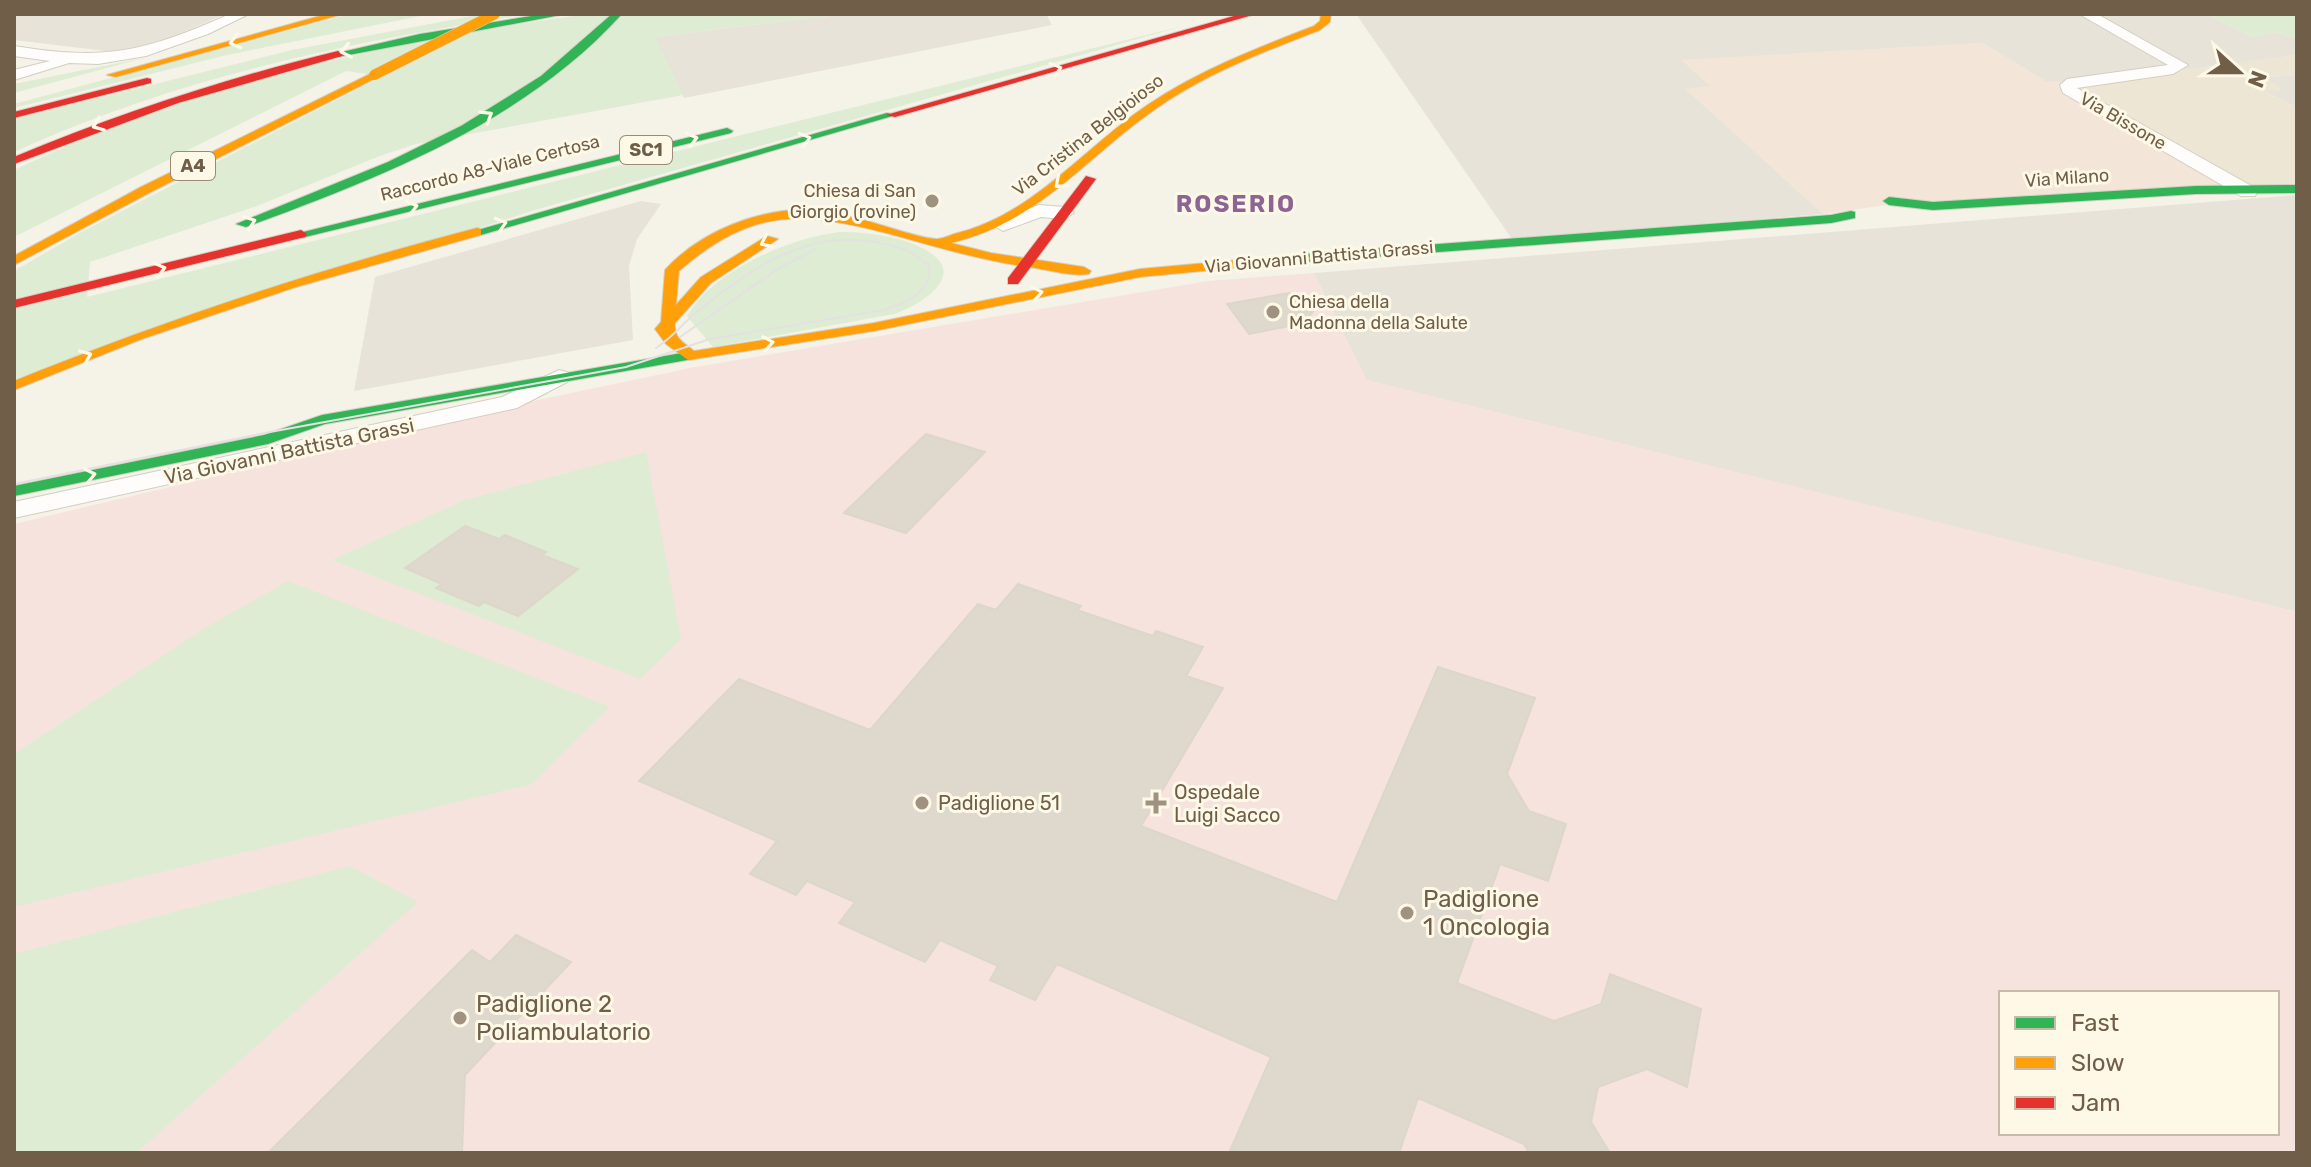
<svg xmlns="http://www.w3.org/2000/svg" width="2311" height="1167" font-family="Rubik,sans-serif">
<rect width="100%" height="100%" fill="#f5f2e7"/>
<polygon fill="#eee6d4" points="2297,55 2297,75 2268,77 2283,90 2265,92 2297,108 2297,187 2249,190 2072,91 2077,84"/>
<polygon fill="#f3e5d7" points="1983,43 2045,81 2067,83 2242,190 1908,202 1823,214 1685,88 1709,86 1679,60"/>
<g fill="#e7e3d8">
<polygon points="14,14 225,14 156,44 114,52 14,40"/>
<polygon points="846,14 1046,14 1052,25 684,98 654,37"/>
<polygon points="1356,14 2205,14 2253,37 2276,32 2297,39 2297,55 2077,84 2045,81 1983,43 1681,60 1710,86 1686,89 1823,214 1512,239"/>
<polygon points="2297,75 2297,108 2264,91 2282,90 2266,77"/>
<polygon points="2297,195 2297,612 1366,380 1314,273"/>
<polygon points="641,201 661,204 637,239 629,266 633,340 354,391 375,277"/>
</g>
<path fill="#f7e3dd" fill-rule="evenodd" d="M1314 273 1367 380 2297 612V1153H14V524L524 403 695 367 1208 281ZM2001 993H2277V1133H2001Z"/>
<g fill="#ddecd2">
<polygon points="350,14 430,14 227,55 14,108 14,104"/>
<path d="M483 14H529C353 41 177 77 14 152V119L292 50Z"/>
<path d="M587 14H846L655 37 683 95 416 144 377 157 257 206 90 262 87 297 1183 26 535 210 14 379V271L78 234 383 76 346 71 14 237V170C193 84 391 41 587 14Z"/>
<polygon points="2205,14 2297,14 2297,39 2276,32 2253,37"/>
<polygon points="144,58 14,93 14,84"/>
<path d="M839 232C866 232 900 236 924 249 971 274 922 304 894 314L713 347 687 316C715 270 787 239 839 232Z"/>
<polygon points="646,452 681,639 640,679 332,560 465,500"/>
<polygon points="288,581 610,707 532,784 14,907 14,754 205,628"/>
<polygon points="350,866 418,902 136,1153 14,1153 14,954"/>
</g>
<g fill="#ded8cd" stroke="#ddd6ca" stroke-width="2">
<polygon points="1289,293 1319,304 1304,323 1249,334 1227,304"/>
<polygon points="926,434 985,452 906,533 844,513"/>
<polygon points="465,526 499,539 505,535 546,552 542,555 578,569 518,616 484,602 479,606 436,588 442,584 405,568"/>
<polygon points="1018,584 1081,606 1077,610 1153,636 1156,631 1203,647 1186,676 1223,688 1141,826 1337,902 1438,667 1535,698 1507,774 1529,811 1566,824 1548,881 1500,864 1457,983 1554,1021 1601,1004 1610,974 1701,1009 1687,1087 1647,1069 1598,1087 1591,1122 1610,1153 1529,1153 1524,1144 1418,1098 1399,1153 1229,1153 1271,1057 1057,964 1035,1000 990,980 998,966 940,940 925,962 839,923 855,902 807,881 796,895 750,874 777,841 639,781 739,679 870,730 978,604 996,610"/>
<polygon points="516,935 571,962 465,1075 462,1153 268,1153 472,950 490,962"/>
</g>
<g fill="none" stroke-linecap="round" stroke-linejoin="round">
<g stroke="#d3cec2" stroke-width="2">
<g id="street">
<path d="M230 14H249L208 34 146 56 98 64 69 63 14 80V70L50 61 14 56V46C107 61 144 52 230 14Z"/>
<polygon points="2079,14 2097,14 2188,65 2173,74 2077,88 2255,188 2257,192 2255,196 2241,196 2063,93 2060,85 2067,79 2168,65"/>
<polygon points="1039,205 1064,207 1074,213 1064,219 1041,217 1003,231 993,225 996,221"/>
<polygon points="559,370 567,372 571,377 567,382 517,408 14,518 14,502 502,397"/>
</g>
</g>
<g stroke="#d5cfc4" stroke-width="2">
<g id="fast">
<polygon points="544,14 566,14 338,57 333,54 420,34"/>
<path d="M612 14H622C523 123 381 177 246 227L236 224 388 162 461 126 541 76Z"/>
<polygon points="887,113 896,115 481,235 471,232"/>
<polygon points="727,128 733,131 731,133 301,238 295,234"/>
<polygon points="2297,185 2297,193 2196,194 1933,210 1889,205 1883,201 1889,197 1933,202 2196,186"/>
<polygon points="1851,211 1855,212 1855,218 1831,223 1304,262 1297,258 1304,254 1831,215"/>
<polygon points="688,352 695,356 693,359 325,424 268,444 14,496 14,486 264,435 322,415"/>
</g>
</g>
<g stroke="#d5cfc4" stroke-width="2">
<g id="slow">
<polygon points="327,14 343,14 116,77 107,75"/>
<path d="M1321 14H1331L1330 22 1320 30C1263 52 1205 74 1154 110 1084 159 1039 222 951 243L991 253 1084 267 1091 271 1089 274C1070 277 1047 269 1028 267 981 260 936 247 890 234 801 211 753 207 679 271L676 305 701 277 767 236 778 239 711 283 675 323C674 339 683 342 694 351L874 323 1140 269 1304 254 1311 258 1309 261 1140 277 874 331 688 360 666 344 655 329 661 322 665 270C700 231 761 207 813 210 831 211 849 216 867 221 883 225 922 239 937 239 941 239 949 236 954 234 1034 215 1084 147 1149 104 1200 70 1257 48 1314 26L1320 21Z"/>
<polygon points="374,72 378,73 378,77 149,193 14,265 14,256 141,187"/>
<path d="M477 228 481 229V235L296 287 142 339 14 390V381C165 320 319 269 477 228Z"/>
</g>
</g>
<g stroke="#d5cfc4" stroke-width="2">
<g id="jam">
<polygon points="1241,14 1256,14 895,117 886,115"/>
<path d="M338 51 343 54 342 56 178 103 14 164V157C120 113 227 78 338 51Z"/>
<polygon points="147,78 151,79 151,83 14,118 14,112"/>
<polygon points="1086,176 1096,179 1018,284 1008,284 1008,278"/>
<polygon points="301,230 307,234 305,237 14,308 14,300"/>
</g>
</g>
<use href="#street" fill="#fefdfb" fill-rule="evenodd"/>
<use href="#fast" fill="#30b455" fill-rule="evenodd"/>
<use href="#slow" fill="#ff9f0a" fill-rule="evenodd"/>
<use href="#jam" fill="#e5322d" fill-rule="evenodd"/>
<g stroke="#e4e1e3" stroke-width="2">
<polyline points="680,337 779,268 814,250"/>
<path d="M14 484 270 432 626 367 710 339 884 310C906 303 930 294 930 267 916 251 895 245 875 242 805 230 750 269 698 311 683 323 672 338 656 348"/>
</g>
<g stroke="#d3cec4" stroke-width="11" stroke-linecap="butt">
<polyline id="slow-bridge" points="374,75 495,14"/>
</g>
<use href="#slow-bridge" stroke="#ff9f0a" stroke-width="10"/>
</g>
<defs><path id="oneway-chevron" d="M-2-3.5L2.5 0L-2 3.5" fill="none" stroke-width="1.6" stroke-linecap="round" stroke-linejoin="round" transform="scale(2)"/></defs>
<g stroke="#fef9e7">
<use href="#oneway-chevron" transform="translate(235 42) rotate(165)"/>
<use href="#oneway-chevron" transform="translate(346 51) rotate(168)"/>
<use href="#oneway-chevron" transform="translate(1056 69) rotate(-16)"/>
<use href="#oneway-chevron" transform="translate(487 116) rotate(-31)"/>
<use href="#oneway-chevron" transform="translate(98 125) rotate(158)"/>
<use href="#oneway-chevron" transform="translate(692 139) rotate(-14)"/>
<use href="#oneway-chevron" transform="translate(805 139) rotate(-16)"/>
<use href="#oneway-chevron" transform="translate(1060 183) rotate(139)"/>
<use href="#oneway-chevron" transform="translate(412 207) rotate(-14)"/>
<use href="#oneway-chevron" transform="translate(250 222) rotate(-20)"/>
<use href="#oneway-chevron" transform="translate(501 224) rotate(-16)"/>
<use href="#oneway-chevron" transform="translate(766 242) rotate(155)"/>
<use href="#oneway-chevron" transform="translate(160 269) rotate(-14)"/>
<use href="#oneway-chevron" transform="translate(1037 293) rotate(-11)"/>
<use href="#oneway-chevron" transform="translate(768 343) rotate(-9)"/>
<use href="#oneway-chevron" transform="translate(86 356) rotate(-22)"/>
<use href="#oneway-chevron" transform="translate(90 475) rotate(-12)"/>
</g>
<g fill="#9f9280" stroke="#fef9e7" stroke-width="3">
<circle cx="932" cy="201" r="8"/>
<circle cx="1273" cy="312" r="8"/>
<circle cx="922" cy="803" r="8"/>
<path d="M1152 791h8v8h8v8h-8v8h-8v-8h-8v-8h8z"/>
<circle cx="1407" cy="913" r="8"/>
<circle cx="460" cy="1018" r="8"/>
</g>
<g text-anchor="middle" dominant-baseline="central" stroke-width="6" stroke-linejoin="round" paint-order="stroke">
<g font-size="18" fill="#705e49" stroke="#fef9e7">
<text transform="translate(2123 121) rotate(30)">Via Bissone</text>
<text transform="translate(1088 135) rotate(-38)">Via Cristina Belgioioso</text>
<text transform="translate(490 168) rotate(-14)">Raccordo A8-Viale Certosa</text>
<text transform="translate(2067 178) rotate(-4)">Via Milano</text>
<text transform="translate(1319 257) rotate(-5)">Via Giovanni Battista Grassi</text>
</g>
<g fill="#fef9e7" stroke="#9b8c78" stroke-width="2">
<rect x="620" y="136" width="52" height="28" rx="6"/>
<rect x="171" y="152" width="44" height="28" rx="6"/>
</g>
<g font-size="18" font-weight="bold" fill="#705e49">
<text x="646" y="150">SC1</text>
<text x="193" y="166">A4</text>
</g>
<g font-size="18" fill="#705e49" stroke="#fef9e7" text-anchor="end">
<text x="916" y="191">Chiesa di San<tspan x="916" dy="21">Giorgio (rovine)</tspan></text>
<text x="1289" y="302" text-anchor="start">Chiesa della<tspan x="1289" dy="21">Madonna della Salute</tspan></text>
</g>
<g font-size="20" fill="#705e49" stroke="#fef9e7">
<text transform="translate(289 451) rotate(-12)">Via Giovanni Battista Grassi</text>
</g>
<g font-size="20" fill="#705e49" stroke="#fef9e7" text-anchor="start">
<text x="1174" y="792">Ospedale<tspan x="1174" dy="23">Luigi Sacco</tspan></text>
<text x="938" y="803">Padiglione 51</text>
</g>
<g font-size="24" font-weight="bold" letter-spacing="2" fill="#8c6594" stroke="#fef9e7">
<text x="1236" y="204">ROSERIO</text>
</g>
<g font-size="24" fill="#705e49" stroke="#fef9e7" text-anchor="start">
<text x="1423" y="899">Padiglione<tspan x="1423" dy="28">1 Oncologia</tspan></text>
<text x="476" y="1004">Padiglione 2<tspan x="476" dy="28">Poliambulatorio</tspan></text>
</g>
</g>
<rect width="2311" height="1167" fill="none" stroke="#705e49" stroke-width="32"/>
<rect x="1999" y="991" width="280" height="144" fill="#fef9e7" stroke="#c5bba8" stroke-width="2"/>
<rect x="2015" y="1017" width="40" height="12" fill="#30b455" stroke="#c5bba8" stroke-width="2"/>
<text x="2071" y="1031" font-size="24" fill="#705e49">Fast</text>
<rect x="2015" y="1057" width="40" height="12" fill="#ff9f0a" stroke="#c5bba8" stroke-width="2"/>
<text x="2071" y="1071" font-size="24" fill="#705e49">Slow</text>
<rect x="2015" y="1097" width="40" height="12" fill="#e5322d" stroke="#c5bba8" stroke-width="2"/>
<text x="2071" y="1111" font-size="24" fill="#705e49">Jam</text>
<g transform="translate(2239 72) rotate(111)" stroke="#fef9e7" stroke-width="6" paint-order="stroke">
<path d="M0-6L14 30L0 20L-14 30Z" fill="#705e49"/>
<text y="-12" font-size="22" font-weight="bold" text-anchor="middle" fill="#705e49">N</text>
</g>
</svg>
